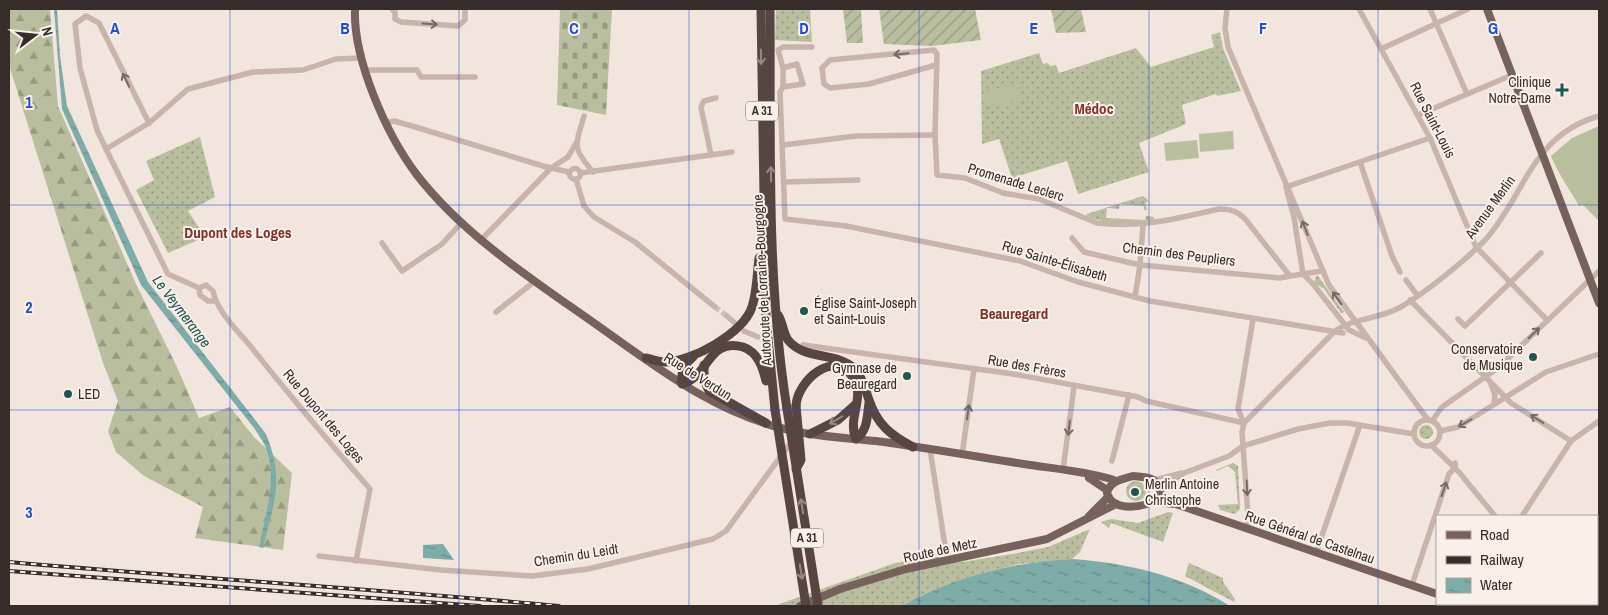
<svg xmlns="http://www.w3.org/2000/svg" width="1608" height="615" font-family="'Archivo Narrow',sans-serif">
<defs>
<pattern id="grass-dots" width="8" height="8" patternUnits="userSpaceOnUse" patternTransform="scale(1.25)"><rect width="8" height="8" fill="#b9bf9e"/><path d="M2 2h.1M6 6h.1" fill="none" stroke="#979b81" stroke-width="1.8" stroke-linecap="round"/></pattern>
<pattern id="forest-firs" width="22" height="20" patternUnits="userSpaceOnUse" patternTransform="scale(1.25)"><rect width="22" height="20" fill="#b9bf9e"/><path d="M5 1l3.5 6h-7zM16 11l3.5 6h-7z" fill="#979b81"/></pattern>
<pattern id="cemetery-stones" width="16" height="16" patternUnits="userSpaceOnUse" patternTransform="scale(1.25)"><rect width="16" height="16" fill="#b9bf9e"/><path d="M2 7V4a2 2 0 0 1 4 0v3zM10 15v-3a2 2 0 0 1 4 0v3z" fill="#979b81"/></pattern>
<pattern id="garden-furrows" width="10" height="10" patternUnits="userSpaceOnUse" patternTransform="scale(1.25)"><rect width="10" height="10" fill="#b9bf9e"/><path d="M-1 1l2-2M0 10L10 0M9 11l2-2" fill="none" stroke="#979b81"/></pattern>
<pattern id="water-ripples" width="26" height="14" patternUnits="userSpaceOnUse" patternTransform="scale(1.25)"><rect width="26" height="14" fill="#7eaca8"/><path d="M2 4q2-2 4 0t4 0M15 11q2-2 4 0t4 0" fill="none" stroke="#688c89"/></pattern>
</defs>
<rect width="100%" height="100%" fill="#f1e5de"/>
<g fill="url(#grass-dots)">
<polygon points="776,9 810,9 812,42 775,40"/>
<polygon points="1220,32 1223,48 1241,91 1217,96 1216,94 1182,105 1186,124 1139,143 1149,172 1078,194 1067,161 1012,178 999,139 982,144 981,71 1039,53 1043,64 1048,63 1050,66 1056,65 1059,73 1136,48 1151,67 1214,47 1211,35"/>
<polygon points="200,137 215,197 188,211 205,237 168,253 136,190 154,180 146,161"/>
<path d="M1143 196 1149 201 1145 203 1147 210H1152H1144V206L1120 204 1119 209 1107 208 1106 218 1145 220 1146 216 1154 217V221C1134 221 1103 226 1086 215L1087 214Z"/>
<polygon points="1316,276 1318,276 1344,312 1341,313 1324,289 1314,283"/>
<circle cx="1426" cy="432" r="7"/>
<polygon points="1233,463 1238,466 1240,509 1235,514 1220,510 1218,505 1238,504 1235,472 1228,466 1217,471 1216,470"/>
<circle cx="1136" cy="491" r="10"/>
<polygon points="1168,512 1173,513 1163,542 1111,523 1109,528 1101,522 1111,519 1138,523"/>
<polygon points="1090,529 1080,552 1072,559 1020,564 973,576 923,595 902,606 774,606 895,563 937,557 962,562 1012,554 1048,547"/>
<polygon points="1189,563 1223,578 1223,582 1235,599 1234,602 1185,576"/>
<polygon points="1494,604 1557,604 1561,606 1498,606"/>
</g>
<polygon fill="url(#forest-firs)" points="9,9 50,9 58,106 136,284 177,367 199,418 230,407 254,437 292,473 283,550 195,538 203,507 144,476 116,452 108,431 118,401 103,363 9,65"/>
<polygon fill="url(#cemetery-stones)" points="560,9 612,9 606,115 557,105"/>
<g fill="url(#garden-furrows)">
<polygon points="843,9 861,9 863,43 847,43"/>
<polygon points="879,9 975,9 981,40 932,46 884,44"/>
<polygon points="1051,9 1081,9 1086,32 1056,33"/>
</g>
<g fill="#b9bf9e">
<polygon points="1018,85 1020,102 988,106 985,90"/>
<path d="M1599 126V221L1583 205 1579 206C1571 191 1558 174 1551 156L1572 138Z"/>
<polygon points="1233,131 1234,149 1200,152 1199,134"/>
<polygon points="1197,140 1199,158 1166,161 1164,143"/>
</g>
<g fill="url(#water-ripples)">
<path d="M54 9H57L60 56 67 106 148 282 266 434C285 481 274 501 263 548L259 547C265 516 278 479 266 448 263 441 258 434 254 428L141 285 62 109Z"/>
<polygon points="443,544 454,560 423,558 423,545"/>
<path d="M1072 559C1129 563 1182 576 1230 606H902C953 577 1014 562 1072 559Z"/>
</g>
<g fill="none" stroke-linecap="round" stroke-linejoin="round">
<polyline stroke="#ccc0ba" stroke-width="5.5" stroke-dasharray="5.5 3" stroke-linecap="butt" points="715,307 727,316"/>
<g stroke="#c8b4aa" stroke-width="5.5">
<polyline points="392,9 395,12 395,19 401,22 458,26 465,20 465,9"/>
<polyline points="1227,9 1225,28 1228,47 1329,285 1428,420"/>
<polyline points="1359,9 1430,138 1476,247 1547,320"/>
<polyline points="1430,9 1467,94"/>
<polyline points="1381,49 1468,9"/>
<path d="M936 65 869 84 830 88 824 84 822 68 830 60 934 50 937 54 935 135 937 175 965 178 1003 193 1039 199 1097 223C1141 228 1176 219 1219 209 1230 209 1238 211 1246 220L1290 276 1322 271"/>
<polyline points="783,68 778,50 783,47 812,47"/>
<polyline points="365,70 417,70 421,77 475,77"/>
<polyline points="783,87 783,68 797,64 803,84 783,87 780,92 785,219 846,226 1020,261 1078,282 1150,301 1343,333"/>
<polyline points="1418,115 1512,75"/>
<path d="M584 116C575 147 572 147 593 172"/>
<path d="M149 123 99 23 86 16 75 24 80 68 97 130 106 149 168 274 199 288 206 285 213 291C217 312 239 332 252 348 290 396 330 443 370 489L356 561"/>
<polyline points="386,123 394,121 412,126 543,166 569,172"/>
<polyline points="783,145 856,136 935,135"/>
<polyline points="106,149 149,123 188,89 253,72 303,70 336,59 360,58"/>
<polyline points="711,155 701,107 704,101 716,98"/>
<polyline points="1360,162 1392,256 1400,272"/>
<circle cx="575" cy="174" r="5.5"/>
<polyline points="580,173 732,152"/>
<polyline points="576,179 584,206 594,217 635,242 715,307"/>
<polyline points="784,182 858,180"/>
<polyline points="1286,187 1430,138"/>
<polyline points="1287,191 1294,217 1303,274 1313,284 1349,330 1366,338"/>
<polyline points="1072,238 1084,252 1140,265 1280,278 1290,276"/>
<polyline points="482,239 551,168 568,157 576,143"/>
<polyline points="382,243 402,271 442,244 462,222"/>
<polyline points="1406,280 1417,295"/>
<polyline points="199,288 200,295 208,301 215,301"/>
<polyline points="1135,297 1140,265 1143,225"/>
<polyline points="1410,300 1511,403 1571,441"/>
<polyline points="496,312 535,281"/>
<polyline points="727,316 736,324"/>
<polyline points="1458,319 1465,326 1541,253"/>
<polyline points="744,331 758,337"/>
<polyline points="803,345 1013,374 1138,397 1146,401 1244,423"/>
<polyline points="1491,384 1495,395 1494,404"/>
<circle cx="1427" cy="433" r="13"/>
<polyline points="1432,421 1442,407 1498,368 1599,271"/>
<polyline points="1244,423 1238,409 1253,319"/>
<polyline points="1440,431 1458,427 1546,372 1599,354"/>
<polyline points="1431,445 1458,471 1495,516"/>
<polyline points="930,449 945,546"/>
<polyline points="962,455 974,369"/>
<polyline points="1112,461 1129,395"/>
<polyline points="1063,470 1074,387"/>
<polyline points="1155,480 1182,473"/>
<polyline points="1161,488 1184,473 1229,456 1243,446 1298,429 1330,423 1347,423 1414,434"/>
<polyline points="1522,516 1571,441 1599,421"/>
<path d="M1246 529 1248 515 1242 432 1244 423 1335 331C1353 318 1379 319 1399 308 1424 294 1466 260 1486 239 1526 193 1532 135 1599 116"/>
<polyline points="1597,537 1599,533"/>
<polyline points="1316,553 1360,425"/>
<polyline points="319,556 441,570 532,576 588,569 713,539 726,531 792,441"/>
<polyline points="1412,585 1449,474 1455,468 1455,463"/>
<polyline points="1568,604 1572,606"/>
<polyline points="1484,606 1484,604"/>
</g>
<g stroke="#77615b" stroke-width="8">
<path d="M355 9C353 59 386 134 417 175 462 233 527 276 587 318 650 362 712 413 789 430 818 437 848 438 876 441 928 448 979 457 1030 465 1050 468 1100 473 1116 481"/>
<polyline points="1487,9 1599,303"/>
<path d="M1133 476C1145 477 1155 477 1161 488L1159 498C1145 508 1113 513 1107 493 1110 481 1122 479 1133 476Z"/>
<polyline points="1089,478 1107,490"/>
<polyline points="1153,502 1176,504 1437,594"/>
<polyline points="1089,516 1108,497"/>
<polyline points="1467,604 1474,606"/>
<polyline points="800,606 840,589 906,569 1047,539 1116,504"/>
</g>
<g stroke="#574541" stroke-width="9">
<polyline points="761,9 766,319 775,410"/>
<path d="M770 9C771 142 766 277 787 409"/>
<path d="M778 315C783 323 783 333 788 340 805 361 836 351 855 369 863 378 865 389 869 400 877 424 890 435 913 447"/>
<path d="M693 357C683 366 681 371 682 384 709 377 708 337 743 347 758 352 763 368 766 381"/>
<path d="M646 358C652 359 659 362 665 362 692 362 743 333 752 307 757 292 757 274 759 258"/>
<polyline points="704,365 704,380 709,391 766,423"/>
<path d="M796 406C797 381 835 347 854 379 865 399 847 418 856 439 868 430 867 417 869 403"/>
<polyline points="810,434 838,420 856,404"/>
</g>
<g stroke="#362c29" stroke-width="4">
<g id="rail">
<path d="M9 562C192 578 376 589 559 606"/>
<polyline points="9,571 480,606"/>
</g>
</g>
<use href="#rail" stroke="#f9f0ea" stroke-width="2" stroke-dasharray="5.5" stroke-linecap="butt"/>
<g stroke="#574541" stroke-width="9">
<polyline points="796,406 801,460 796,469"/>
<polyline points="787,409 818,606"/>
<polyline points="775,410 806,606"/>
</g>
</g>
<defs><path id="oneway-shaft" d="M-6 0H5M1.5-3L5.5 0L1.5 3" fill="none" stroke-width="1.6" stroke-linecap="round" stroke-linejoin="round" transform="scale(1.25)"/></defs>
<g stroke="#786963">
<use href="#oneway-shaft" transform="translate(430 24) rotate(4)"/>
<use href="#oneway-shaft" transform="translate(901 54) rotate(174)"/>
<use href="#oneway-shaft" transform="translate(126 80) rotate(-116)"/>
<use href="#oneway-shaft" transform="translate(1305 228) rotate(-111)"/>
<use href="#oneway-shaft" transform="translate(1337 298) rotate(-125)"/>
<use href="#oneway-shaft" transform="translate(1534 333) rotate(-44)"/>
<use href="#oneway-shaft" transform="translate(968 412) rotate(-82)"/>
<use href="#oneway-shaft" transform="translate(1537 419) rotate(-148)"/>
<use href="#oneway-shaft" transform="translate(1465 423) rotate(150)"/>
<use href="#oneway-shaft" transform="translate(1069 428) rotate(97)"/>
<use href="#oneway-shaft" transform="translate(1247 488) rotate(88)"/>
<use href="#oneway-shaft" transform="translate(1444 489) rotate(-71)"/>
</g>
<g stroke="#988985">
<use href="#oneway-shaft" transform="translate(761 57) rotate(89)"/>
<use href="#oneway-shaft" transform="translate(771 174) rotate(-91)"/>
<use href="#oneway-shaft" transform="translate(836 420) rotate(150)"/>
<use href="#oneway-shaft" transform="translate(802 506) rotate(-99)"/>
<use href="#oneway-shaft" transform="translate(801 572) rotate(81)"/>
</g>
<path fill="none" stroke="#1d4ed8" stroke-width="1" stroke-opacity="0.55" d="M230 9V606M459 9V606M689 9V606M919 9V606M1149 9V606M1378 9V606M9 205H1599M9 410H1599"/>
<g fill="#215552" stroke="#f9f0ea" stroke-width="2">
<path d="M1559.5 82.5h5v5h5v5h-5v5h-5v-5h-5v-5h5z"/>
<circle cx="804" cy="311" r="5"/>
<circle cx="1533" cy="357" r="5"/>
<circle cx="907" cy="376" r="5"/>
<circle cx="68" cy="394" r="5"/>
<circle cx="1135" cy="492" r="5"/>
</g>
<g text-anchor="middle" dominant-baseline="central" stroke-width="4" stroke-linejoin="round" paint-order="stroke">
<g fill="#f9f0ea" stroke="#706763" stroke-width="1">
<rect x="746" y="101.5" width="32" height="19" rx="4"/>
<rect x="791" y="528.5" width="32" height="19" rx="4"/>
</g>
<g font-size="12" font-weight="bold" fill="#362c29">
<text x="762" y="111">A 31</text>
<text x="807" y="538">A 31</text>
</g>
<g font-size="14" fill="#362c29" stroke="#f9f0ea" text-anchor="end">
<text x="1551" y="82">Clinique<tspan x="1551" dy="16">Notre-Dame</tspan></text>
<text x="814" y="303" text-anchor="start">Église Saint-Joseph<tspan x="814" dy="16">et Saint-Louis</tspan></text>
<text x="1523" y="349">Conservatoire<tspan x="1523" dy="16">de Musique</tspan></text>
<text x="897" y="368">Gymnase de<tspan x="897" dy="16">Beauregard</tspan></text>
<text x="78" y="394" text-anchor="start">LED</text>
<text x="1145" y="484" text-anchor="start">Merlin Antoine<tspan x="1145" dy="16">Christophe</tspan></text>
</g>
<g font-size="14" fill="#362c29" stroke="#f9f0ea">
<text transform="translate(1433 120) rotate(63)">Rue Saint-Louis</text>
<text transform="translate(1016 182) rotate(17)">Promenade Leclerc</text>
<text transform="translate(1490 207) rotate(-54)">Avenue Merlin</text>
<text transform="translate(1179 254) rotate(7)">Chemin des Peupliers</text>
<text transform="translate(1055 261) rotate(17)">Rue Sainte-Élisabeth</text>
<text transform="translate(762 280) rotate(-93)">Autoroute de Lorraine-Bourgogne</text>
<text transform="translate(1027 366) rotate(10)">Rue des Frères</text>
<text transform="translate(698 376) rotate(32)">Rue de Verdun</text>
<text transform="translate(324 416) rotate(50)">Rue Dupont des Loges</text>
<text transform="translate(1310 537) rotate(19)">Rue Général de Castelnau</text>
<text transform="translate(940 550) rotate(-12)">Route de Metz</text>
<text transform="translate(576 555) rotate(-9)">Chemin du Leidt</text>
</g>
<g font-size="15" font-weight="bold" fill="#803027" stroke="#f9f0ea">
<text x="1094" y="108">Médoc</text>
<text x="238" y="232">Dupont des Loges</text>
<text x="1014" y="313">Beauregard</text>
</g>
<g font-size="15" font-style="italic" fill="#215552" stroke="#f9f0ea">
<text transform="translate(182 311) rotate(53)">Le Veymerange</text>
</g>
</g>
<g font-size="16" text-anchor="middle" font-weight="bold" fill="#1d4ed8" stroke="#f9f0ea" stroke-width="4" stroke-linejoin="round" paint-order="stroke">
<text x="115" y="34">A</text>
<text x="345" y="34">B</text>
<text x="574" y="34">C</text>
<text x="804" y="34">D</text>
<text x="1034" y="34">E</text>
<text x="1263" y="34">F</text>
<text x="1493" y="34">G</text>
<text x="29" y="108">1</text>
<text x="29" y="313">2</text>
<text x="29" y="518">3</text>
</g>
<rect width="1608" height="615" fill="none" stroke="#362c29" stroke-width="20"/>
<rect x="1436" y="515" width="162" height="90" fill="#f9f0ea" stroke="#aba29d"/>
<rect x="1446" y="531" width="25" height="8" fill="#77615b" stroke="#aba29d"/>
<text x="1480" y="540" font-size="15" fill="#362c29">Road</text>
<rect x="1446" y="556" width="25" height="8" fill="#362c29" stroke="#aba29d"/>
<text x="1480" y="565" font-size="15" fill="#362c29">Railway</text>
<rect x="1446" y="578" width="25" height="15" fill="url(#water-ripples)" stroke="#aba29d"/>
<text x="1480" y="590" font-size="15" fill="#362c29">Water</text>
<g transform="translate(35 35) rotate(74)" stroke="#f9f0ea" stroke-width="4" paint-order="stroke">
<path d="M0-4L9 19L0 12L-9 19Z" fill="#362c29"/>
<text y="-8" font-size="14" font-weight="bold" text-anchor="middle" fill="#362c29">N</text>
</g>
</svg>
